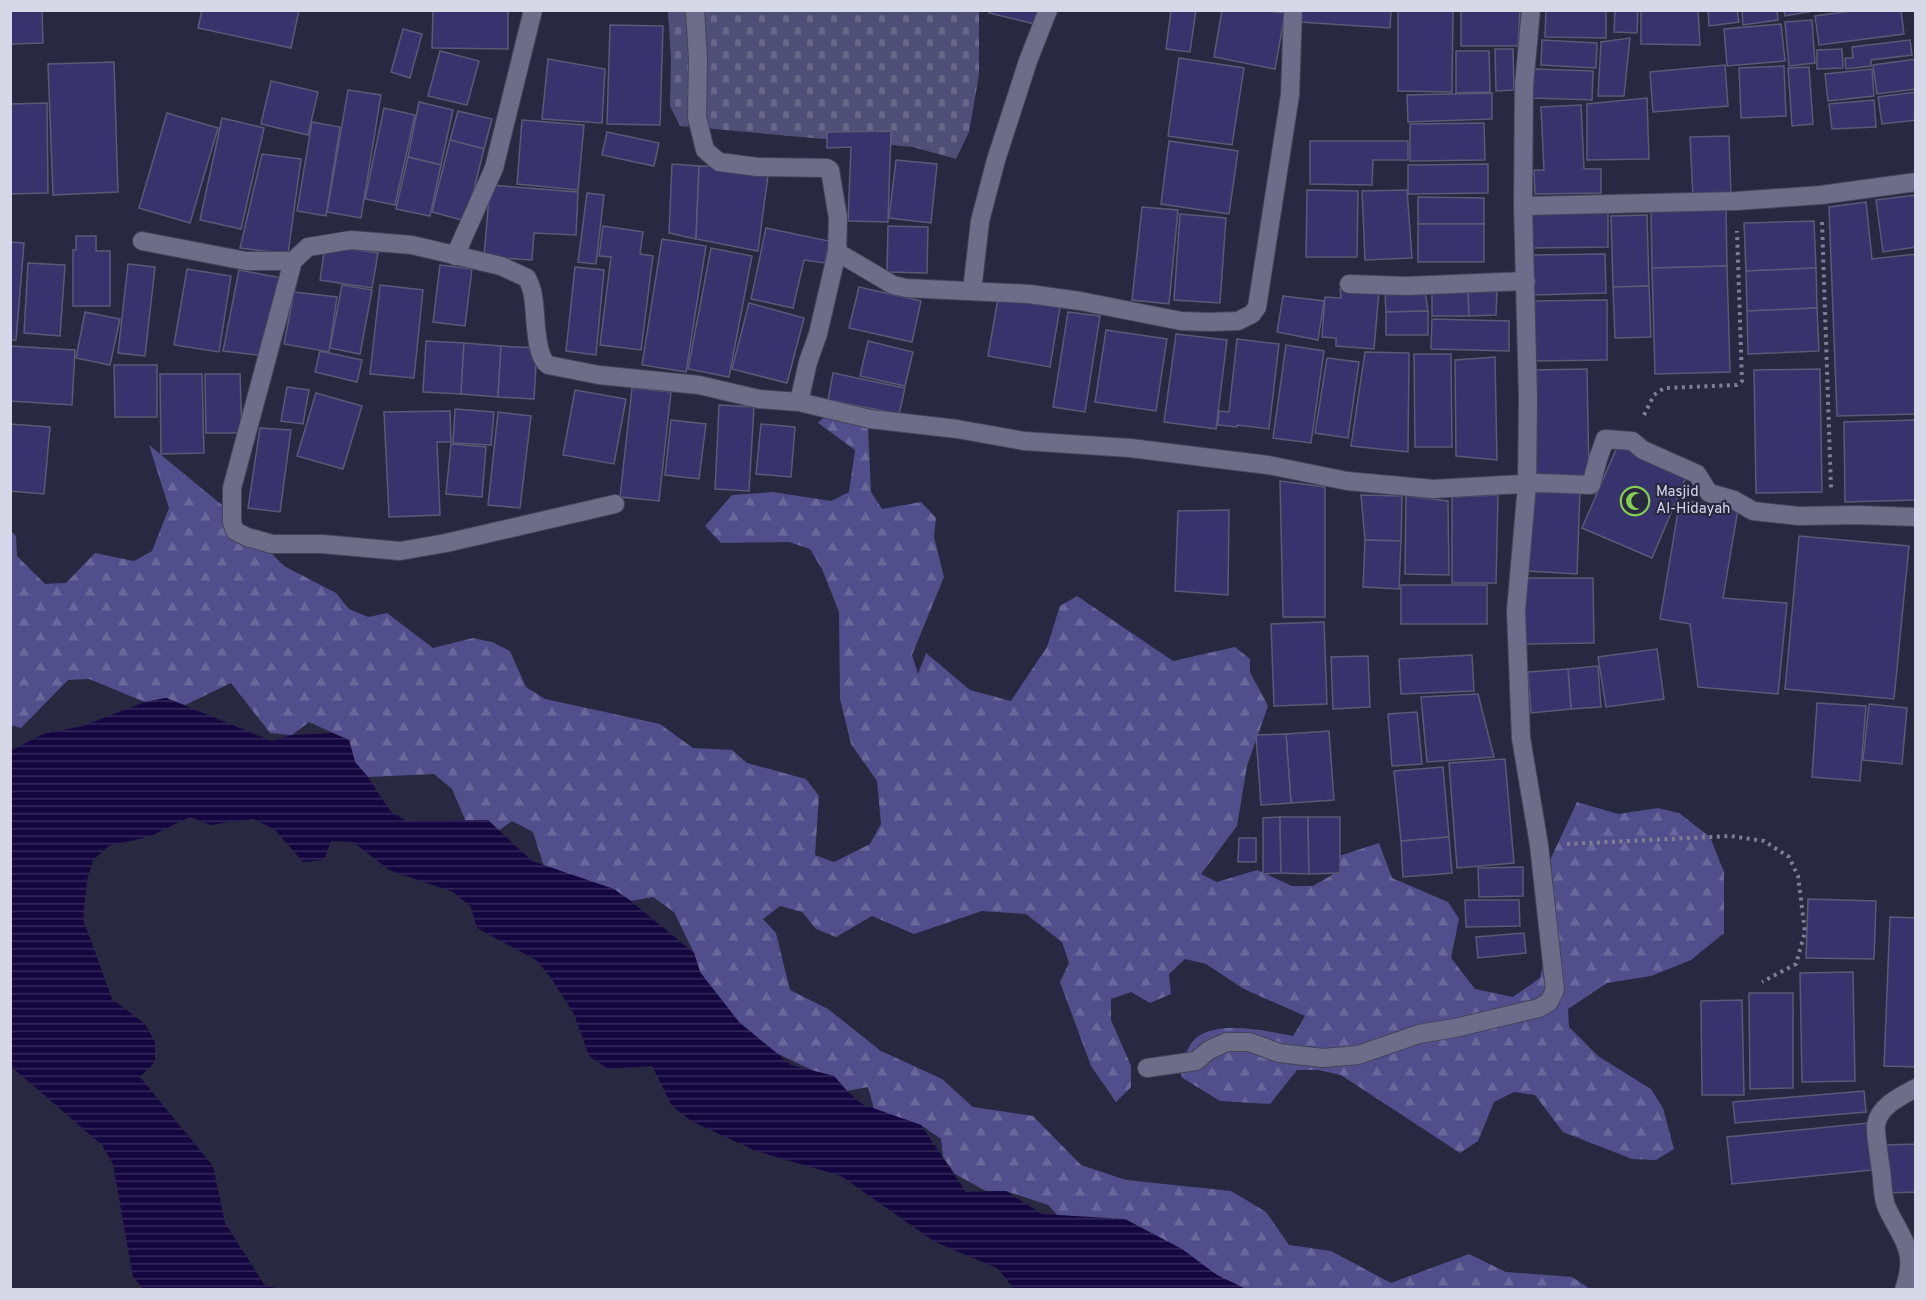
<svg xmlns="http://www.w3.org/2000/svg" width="1926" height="1300" font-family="Overpass,sans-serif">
<defs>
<pattern id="forest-firs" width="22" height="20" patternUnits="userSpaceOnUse" patternTransform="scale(1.5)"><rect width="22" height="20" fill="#524e8b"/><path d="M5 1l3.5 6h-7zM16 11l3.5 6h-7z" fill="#6a679b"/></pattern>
<pattern id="cemetery-stones" width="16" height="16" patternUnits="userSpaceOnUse" patternTransform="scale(1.5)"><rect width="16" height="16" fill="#4f4e77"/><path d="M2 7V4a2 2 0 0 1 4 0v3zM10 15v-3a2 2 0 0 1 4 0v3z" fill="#68678a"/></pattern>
<pattern id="water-rules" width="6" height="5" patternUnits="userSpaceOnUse" patternTransform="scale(1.5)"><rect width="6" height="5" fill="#14063f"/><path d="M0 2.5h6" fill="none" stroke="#352a5b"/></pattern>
</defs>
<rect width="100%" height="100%" fill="#292841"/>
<path fill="url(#forest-firs)" d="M833 408 868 428 871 492 882 509 921 502 936 518 934 537 944 577 912 655 918 674 926 653 970 690 1011 701 1047 647 1060 606 1077 596 1173 661 1235 647 1250 659V672L1268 706 1247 766 1237 826 1201 874 1217 882 1257 870 1292 886H1313L1332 875 1339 856 1379 843 1392 878 1448 902 1459 919 1451 958 1475 989 1513 997 1540 978 1545 956 1546 869 1577 802 1618 814 1658 808 1679 813 1710 837 1724 872V933L1691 960 1651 976 1607 983 1568 1009 1569 1027 1598 1056 1651 1089 1663 1108 1674 1149 1656 1160 1632 1159 1563 1132 1535 1095 1514 1092 1494 1102 1478 1141 1460 1153 1341 1075 1318 1070H1297L1270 1104 1220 1101 1181 1077C1183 1063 1185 1048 1196 1038 1218 1020 1267 1031 1293 1036L1305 1016 1244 989 1206 964 1185 959 1169 974 1171 994 1150 1003 1131 992 1111 999V1020L1131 1066V1087L1116 1102 1091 1066 1060 982 1069 963 1062 942 1026 914 982 911 914 934 872 916 836 937 816 929 802 912 780 906 763 919 776 933 790 990 828 1009 881 1051 942 1079 973 1107 1033 1116 1081 1165 1126 1180 1231 1191 1266 1212 1289 1245 1331 1251 1391 1283 1469 1254 1506 1272 1572 1277 1590 1289H1236L1063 1221 1048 1205 1006 1191H986L955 1174 943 1157 941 1139 921 1125 874 1109 868 1087 847 1091 834 1076 814 1071 757 1044 714 1014 694 953 674 912 653 897 631 901 547 876 533 832 512 821 491 836 469 829 452 789 434 774 368 777 355 762 349 740 309 722 292 735 270 733 231 683 185 705 166 698 145 702 89 679 68 680 21 728 11 725 10 530 16 536 17 556 45 584 66 583 95 553 134 561 152 551 169 508 149 445 228 510 284 566 336 593 349 609 368 617 387 613 433 648 473 638 492 642 510 651 526 687 545 699 660 724 693 748 732 750 747 763 806 779 819 796 815 855 834 862 870 844 881 824 877 781 851 744 840 699 839 612 822 569 810 549 789 542 721 543 705 526 732 495 773 492 831 501 849 492 855 450 818 423Z"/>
<polygon fill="url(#cemetery-stones)" points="668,11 979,11 979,75 969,132 956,159 913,147 680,126 670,106 671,59"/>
<polygon fill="url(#water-rules)" points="166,698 272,741 292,735 332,733 349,740 355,762 368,777 391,812 407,821 488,820 532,861 614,889 631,901 694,953 700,972 739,1022 791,1065 834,1076 847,1091 862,1104 921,1125 966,1192 1006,1191 1042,1214 1125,1219 1182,1249 1217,1275 1246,1289 1013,1289 1012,1286 997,1268 935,1242 841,1176 756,1151 691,1121 672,1106 652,1066 608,1069 589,1056 574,1014 551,978 536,960 477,928 471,907 453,892 389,870 353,842 331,841 324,860 303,862 274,829 253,819 211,825 190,817 151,836 109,846 93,860 87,880 83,919 112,999 145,1024 155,1042 155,1062 140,1077 213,1166 225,1223 264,1284 279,1289 143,1289 133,1277 113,1164 102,1145 15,1070 11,1064 10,751 43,734 83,726 145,702"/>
<g fill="#38336d" stroke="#5a5a76" stroke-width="1.5">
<polygon points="10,10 42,10 43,43 10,44"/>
<polygon points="202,10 299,10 291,48 198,28"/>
<polygon points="433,10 508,10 508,49 432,48"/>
<polygon points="989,10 1043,10 1039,25 989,13"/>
<polygon points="1171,10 1196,10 1190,52 1166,49"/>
<polygon points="1222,10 1262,10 1285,13 1275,69 1214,57"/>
<polygon points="1301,10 1391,10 1390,28 1300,22"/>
<polygon points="1398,10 1453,10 1452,92 1398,91"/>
<polygon points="1461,10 1520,10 1518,46 1461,46"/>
<polygon points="1546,10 1606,10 1606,38 1545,37"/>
<polygon points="1615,10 1638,10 1637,33 1614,32"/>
<polygon points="1641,10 1698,10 1700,45 1641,44"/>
<polygon points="1708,10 1737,10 1739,22 1709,26"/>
<polygon points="1742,10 1777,10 1778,20 1743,25"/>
<polygon points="1784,10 1819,10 1785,16"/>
<polygon points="1858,10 1901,10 1904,34 1819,45 1815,16"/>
<polygon points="1812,20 1815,63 1789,66 1785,22"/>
<polygon points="1781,24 1785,61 1727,66 1724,29"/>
<polygon points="610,25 663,26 660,125 607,124"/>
<polygon points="403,29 422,34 410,78 391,72"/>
<polygon points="1630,38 1624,96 1598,96 1601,42"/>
<polygon points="1542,40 1597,43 1596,68 1541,65"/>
<polygon points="1910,40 1912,55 1871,60 1871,66 1846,69 1845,58 1853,58 1852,47"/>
<polygon points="1495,49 1513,49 1514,90 1496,91"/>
<polygon points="1842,49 1843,68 1817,69 1817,50"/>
<polygon points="440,51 479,61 467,105 428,96"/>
<polygon points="1456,51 1489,51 1490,92 1456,93"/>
<polygon points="1179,58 1244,68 1232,145 1168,136"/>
<polygon points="548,59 605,69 602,123 542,119"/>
<polygon points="1916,59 1916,89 1877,94 1873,65"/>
<polygon points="114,62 118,192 53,195 48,64"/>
<polygon points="1725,65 1728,106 1653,112 1650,72"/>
<polygon points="1784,66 1786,116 1741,118 1739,68"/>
<polygon points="1809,67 1813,124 1792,126 1788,68"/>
<polygon points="1534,69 1593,71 1592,100 1533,98"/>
<polygon points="1872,69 1874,96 1828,101 1825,74"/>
<polygon points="271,81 318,92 308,135 261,124"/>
<polygon points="348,90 381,95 361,218 327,212"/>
<polygon points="1916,92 1916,120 1882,124 1878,97"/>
<polygon points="1492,93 1492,119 1408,122 1407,95"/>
<polygon points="1647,98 1649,159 1587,160 1587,104"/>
<polygon points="1874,100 1876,127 1832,129 1829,104"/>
<polygon points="419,102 453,110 441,165 408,157"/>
<polygon points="47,103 48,193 10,194 10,104"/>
<polygon points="1581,105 1584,169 1601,169 1601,193 1535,194 1534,170 1544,170 1541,107"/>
<polygon points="384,108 415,115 395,205 365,199"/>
<polygon points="458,111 492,119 484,149 450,140"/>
<polygon points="167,113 218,128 190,223 139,208"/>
<polygon points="222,118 264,128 241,229 200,220"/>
<polygon points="522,120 584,125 578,190 517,184"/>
<polygon points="312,122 340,127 326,216 297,211"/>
<polygon points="1484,123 1485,160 1410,161 1410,124"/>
<polygon points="891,131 888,222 848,221 851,147 827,148 827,132"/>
<polygon points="607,132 659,143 654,166 602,155"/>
<polygon points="1729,136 1731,196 1693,197 1690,137"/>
<polygon points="450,140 484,149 466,221 432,212"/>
<polygon points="1169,141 1238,151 1229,214 1161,204"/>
<polygon points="1310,141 1408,141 1408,160 1373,160 1372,185 1310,184"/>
<polygon points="262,154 301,159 288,254 240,248"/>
<polygon points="408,157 441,165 430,216 396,209"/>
<polygon points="896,160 937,164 931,223 889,218"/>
<polygon points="672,164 699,166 696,239 669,233"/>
<polygon points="1488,164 1488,193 1408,194 1408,165"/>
<polygon points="699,166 769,168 758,251 696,239"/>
<polygon points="490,185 578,192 576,235 534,233 532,260 484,257"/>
<polygon points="1307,190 1358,191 1357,257 1306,257"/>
<polygon points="1407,190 1412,258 1365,260 1362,191"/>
<polygon points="587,193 604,195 596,264 578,262"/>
<polygon points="1916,195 1916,247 1883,252 1876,200"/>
<polygon points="1418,197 1484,198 1484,224 1418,224"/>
<polygon points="1866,202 1872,259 1916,254 1916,414 1837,416 1829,207"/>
<polygon points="1142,207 1178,210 1169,304 1132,300"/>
<polygon points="1726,209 1727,266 1652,268 1651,211"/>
<polygon points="1608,210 1608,247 1528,248 1528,212"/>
<polygon points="1180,214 1226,218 1220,303 1174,300"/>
<polygon points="1647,215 1649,286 1613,287 1611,216"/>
<polygon points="1814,221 1816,268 1746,271 1744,223"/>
<rect x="1418" y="224" width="66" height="38"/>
<polygon points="603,226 643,232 640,254 653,256 641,350 600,345 611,257 599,256"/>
<polygon points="888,226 928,227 927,273 887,272"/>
<polygon points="766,228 829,241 825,263 804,260 793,308 751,299"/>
<polygon points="76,236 96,236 96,251 110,251 110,306 73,306 73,250 76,250"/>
<polygon points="662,239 706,246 686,372 642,365"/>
<polygon points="10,242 24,243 16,340 10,340"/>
<polygon points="325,245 378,253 372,288 320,280"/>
<polygon points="711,248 752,256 729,377 688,369"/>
<polygon points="1605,254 1606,293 1532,295 1531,255"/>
<polygon points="28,263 65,265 60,336 24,333"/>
<polygon points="128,264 155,267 145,356 118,353"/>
<polygon points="440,265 472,269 465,326 433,322"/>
<polygon points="1727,266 1730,372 1655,374 1652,268"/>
<polygon points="575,267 604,270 596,355 566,351"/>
<polygon points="1816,268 1817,308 1747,311 1746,271"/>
<polygon points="187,269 231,276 219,352 174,345"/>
<polygon points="239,270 282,278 266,356 223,351"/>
<polygon points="342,285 372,290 360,354 330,348"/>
<polygon points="380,285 423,290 414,378 370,374"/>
<polygon points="1649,286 1651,337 1615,338 1613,287"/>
<polygon points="859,287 921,301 912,342 849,328"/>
<polygon points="1432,288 1468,288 1469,316 1432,316"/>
<polygon points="1468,288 1497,290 1496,315 1469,316"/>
<polygon points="1340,289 1379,291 1374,349 1336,346 1336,338 1322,337 1325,297 1341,298"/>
<polygon points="1425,291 1428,311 1386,312 1385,293"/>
<polygon points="294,292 337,297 329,352 284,344"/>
<polygon points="1283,296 1324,301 1318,340 1277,332"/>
<polygon points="998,298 1060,307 1050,367 988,356"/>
<polygon points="1607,300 1607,360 1534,361 1533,301"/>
<polygon points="749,303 804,318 787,383 732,369"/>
<polygon points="1817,308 1819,351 1748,354 1747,311"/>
<polygon points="1428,311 1428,335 1386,335 1386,312"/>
<polygon points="85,312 120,319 110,365 76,358"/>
<polygon points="1068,312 1100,316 1085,412 1053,407"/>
<polygon points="1432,319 1509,321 1509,351 1431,349"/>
<polygon points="1106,330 1167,339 1156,411 1095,402"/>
<polygon points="1176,334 1227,340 1216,429 1164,422"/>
<polygon points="1237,339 1279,344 1269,429 1237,425 1237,427 1218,425 1219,411 1229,412"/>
<polygon points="426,341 464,343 461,394 423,392"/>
<polygon points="868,341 913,352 905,386 860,376"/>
<polygon points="464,343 501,346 498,397 461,394"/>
<polygon points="1286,345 1324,351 1311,443 1273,438"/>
<polygon points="10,346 75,350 72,405 10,401"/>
<polygon points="501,346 537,348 534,399 498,397"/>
<polygon points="320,351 362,360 357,382 315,372"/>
<polygon points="1365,352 1409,353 1408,452 1351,446"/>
<polygon points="1414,354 1451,354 1452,447 1415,447"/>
<polygon points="1495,357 1497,460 1456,456 1455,360"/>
<polygon points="1327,358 1359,362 1348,438 1315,433"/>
<polygon points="114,365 157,365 157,417 115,417"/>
<polygon points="1587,369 1589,479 1534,479 1533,370"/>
<polygon points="1820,369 1822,492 1756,493 1754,370"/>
<polygon points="833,373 905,388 899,414 828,400"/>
<polygon points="160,374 202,374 204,453 161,454"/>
<polygon points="205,374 240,374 242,433 206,433"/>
<polygon points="287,387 309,390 303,424 281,421"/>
<polygon points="632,388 671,392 659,501 620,497"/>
<polygon points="575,390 626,399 614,464 563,455"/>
<polygon points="316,393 362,406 343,469 297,456"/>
<polygon points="719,405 754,407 749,491 715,489"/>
<polygon points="455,409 494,412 491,445 453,443"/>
<polygon points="450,411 451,442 437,442 440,515 389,517 384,412"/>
<polygon points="498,412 531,416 520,508 488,505"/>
<polygon points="671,420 706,424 699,479 665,475"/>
<polygon points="1916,420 1916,500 1845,502 1844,422"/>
<polygon points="10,424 50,427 44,494 10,491"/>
<polygon points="761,424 795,427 791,477 756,474"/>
<polygon points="260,428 291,430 280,512 248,508"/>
<polygon points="451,444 486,447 482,497 446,494"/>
<polygon points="1618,445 1687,475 1652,558 1582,528"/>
<polygon points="1280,481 1325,487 1325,617 1283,617"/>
<polygon points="1532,489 1580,491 1577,574 1528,571"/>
<polygon points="1361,495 1402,496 1401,541 1365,540"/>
<polygon points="1498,495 1496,583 1452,583 1452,497"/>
<polygon points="1406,496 1448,501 1449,575 1405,574"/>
<polygon points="1680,500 1738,509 1723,598 1787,603 1778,694 1698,687 1690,624 1660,619"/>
<polygon points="1229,510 1228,595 1175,591 1178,511"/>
<polygon points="1799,536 1909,546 1894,699 1785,689"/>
<polygon points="1365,540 1401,541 1399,589 1363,587"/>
<polygon points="1525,578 1593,578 1594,643 1525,644"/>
<rect x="1401" y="585" width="86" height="39"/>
<polygon points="1324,622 1327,704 1274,706 1271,624"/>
<polygon points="1657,649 1664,699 1606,707 1598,657"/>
<polygon points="1472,655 1474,691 1401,694 1399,659"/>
<polygon points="1368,656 1370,707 1333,709 1331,657"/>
<polygon points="1598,666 1601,707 1571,709 1568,669"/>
<polygon points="1568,669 1571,709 1531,713 1528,672"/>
<polygon points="1478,694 1494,757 1427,762 1421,697"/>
<polygon points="1817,703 1866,706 1860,781 1812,777"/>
<polygon points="1869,704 1907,708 1902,764 1863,760"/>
<polygon points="1417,712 1422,764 1392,766 1388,714"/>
<polygon points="1329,731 1334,800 1291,803 1286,734"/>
<polygon points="1286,734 1291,803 1261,805 1256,735"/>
<polygon points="1505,759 1514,863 1457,868 1449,763"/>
<polygon points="1443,767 1449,837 1401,841 1394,771"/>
<polygon points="1280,817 1281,873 1263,874 1263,818"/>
<polygon points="1280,817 1308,817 1309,874 1281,873"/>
<polygon points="1308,817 1340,817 1340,873 1309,874"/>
<polygon points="1449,837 1452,873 1403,877 1401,841"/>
<polygon points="1239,838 1256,838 1256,862 1238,862"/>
<polygon points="1523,867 1523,896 1479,897 1478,868"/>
<polygon points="1808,899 1876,901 1874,959 1806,958"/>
<polygon points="1465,900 1519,900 1520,926 1466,927"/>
<polygon points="1890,917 1916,918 1916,1067 1884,1066"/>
<polygon points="1524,933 1526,953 1478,958 1476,937"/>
<polygon points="1853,972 1855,1081 1802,1082 1800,973"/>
<polygon points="1749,993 1793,993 1793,1088 1750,1089"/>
<polygon points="1742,1000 1744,1095 1702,1095 1701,1001"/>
<polygon points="1864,1091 1866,1112 1735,1123 1733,1102"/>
<polygon points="1868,1123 1872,1170 1732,1184 1727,1137"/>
<polygon points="1916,1144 1916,1192 1886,1193 1885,1145"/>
</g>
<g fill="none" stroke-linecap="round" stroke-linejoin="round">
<g stroke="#454459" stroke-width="20">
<g id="street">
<polyline points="695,10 698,59 697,117 705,150 719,162 758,167 827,168 830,170 838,218 837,252 893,285 906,288 1029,294 1080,301 1181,321 1209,322 1238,321 1252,314 1257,307 1290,95 1293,10"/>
<polyline points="1523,206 1736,201 1821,195 1916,182"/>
<path d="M142 241 246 261H293L308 247 351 240 412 245 501 266 527 278C529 282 531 287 532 291 537 309 533 354 548 365L599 375 699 385 759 399 799 402 870 419 957 429 1024 441 1130 448 1268 465 1347 481 1433 489 1538 483 1591 485 1598 459 1605 439 1632 441 1643 450 1697 474 1709 493 1734 500 1753 511 1799 516 1858 515 1916 517"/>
<polyline points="455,256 494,168 533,10"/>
<polyline points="293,261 232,488 232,522 235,531 247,537 272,544 322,544 400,551 446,543 615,504"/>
<polyline points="1349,284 1406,286 1526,281"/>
<polyline points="972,291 980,221 996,160 1028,61 1048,10"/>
<polyline points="799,402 808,362 818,334 837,252"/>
<polyline points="1147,1068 1196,1061 1209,1050 1227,1042 1249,1042 1279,1053 1323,1058 1358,1055 1419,1034 1455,1028 1539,1008 1549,1002 1555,990 1539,845 1521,738 1516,611 1527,485 1528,398 1523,206 1524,85 1531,10"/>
<path d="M1904 1290C1918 1250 1902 1240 1887 1208 1882 1198 1883 1182 1881 1171 1880 1160 1875 1135 1876 1125 1879 1106 1901 1096 1916 1088"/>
</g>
</g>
<g stroke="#7f7f93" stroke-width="4" stroke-dasharray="3 4.5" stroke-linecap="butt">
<polyline points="1822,222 1831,488"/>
<polyline points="1644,415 1654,395 1664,388 1737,385 1742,381 1737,231"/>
<polyline points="1567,844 1731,836 1764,841 1789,857 1798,876 1805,932 1796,964 1762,982"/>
</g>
<use href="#street" stroke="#6d6d8a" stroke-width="18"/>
</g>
<defs>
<g id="mosque-ring" transform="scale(1.5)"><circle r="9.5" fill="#292841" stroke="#83d04e" stroke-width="1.5"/><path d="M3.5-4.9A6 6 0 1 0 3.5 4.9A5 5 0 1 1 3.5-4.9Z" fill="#83d04e"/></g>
</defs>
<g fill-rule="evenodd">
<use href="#mosque-ring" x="1635" y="501"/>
</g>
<g text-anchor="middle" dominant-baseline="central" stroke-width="4.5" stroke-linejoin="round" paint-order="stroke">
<g font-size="15" fill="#d6d7e7" stroke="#292841" text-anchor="start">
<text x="1656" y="492">Masjid<tspan x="1656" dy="17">Al-Hidayah</tspan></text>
</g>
</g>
<rect width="1926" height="1300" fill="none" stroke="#d6d7e7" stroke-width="24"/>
</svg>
